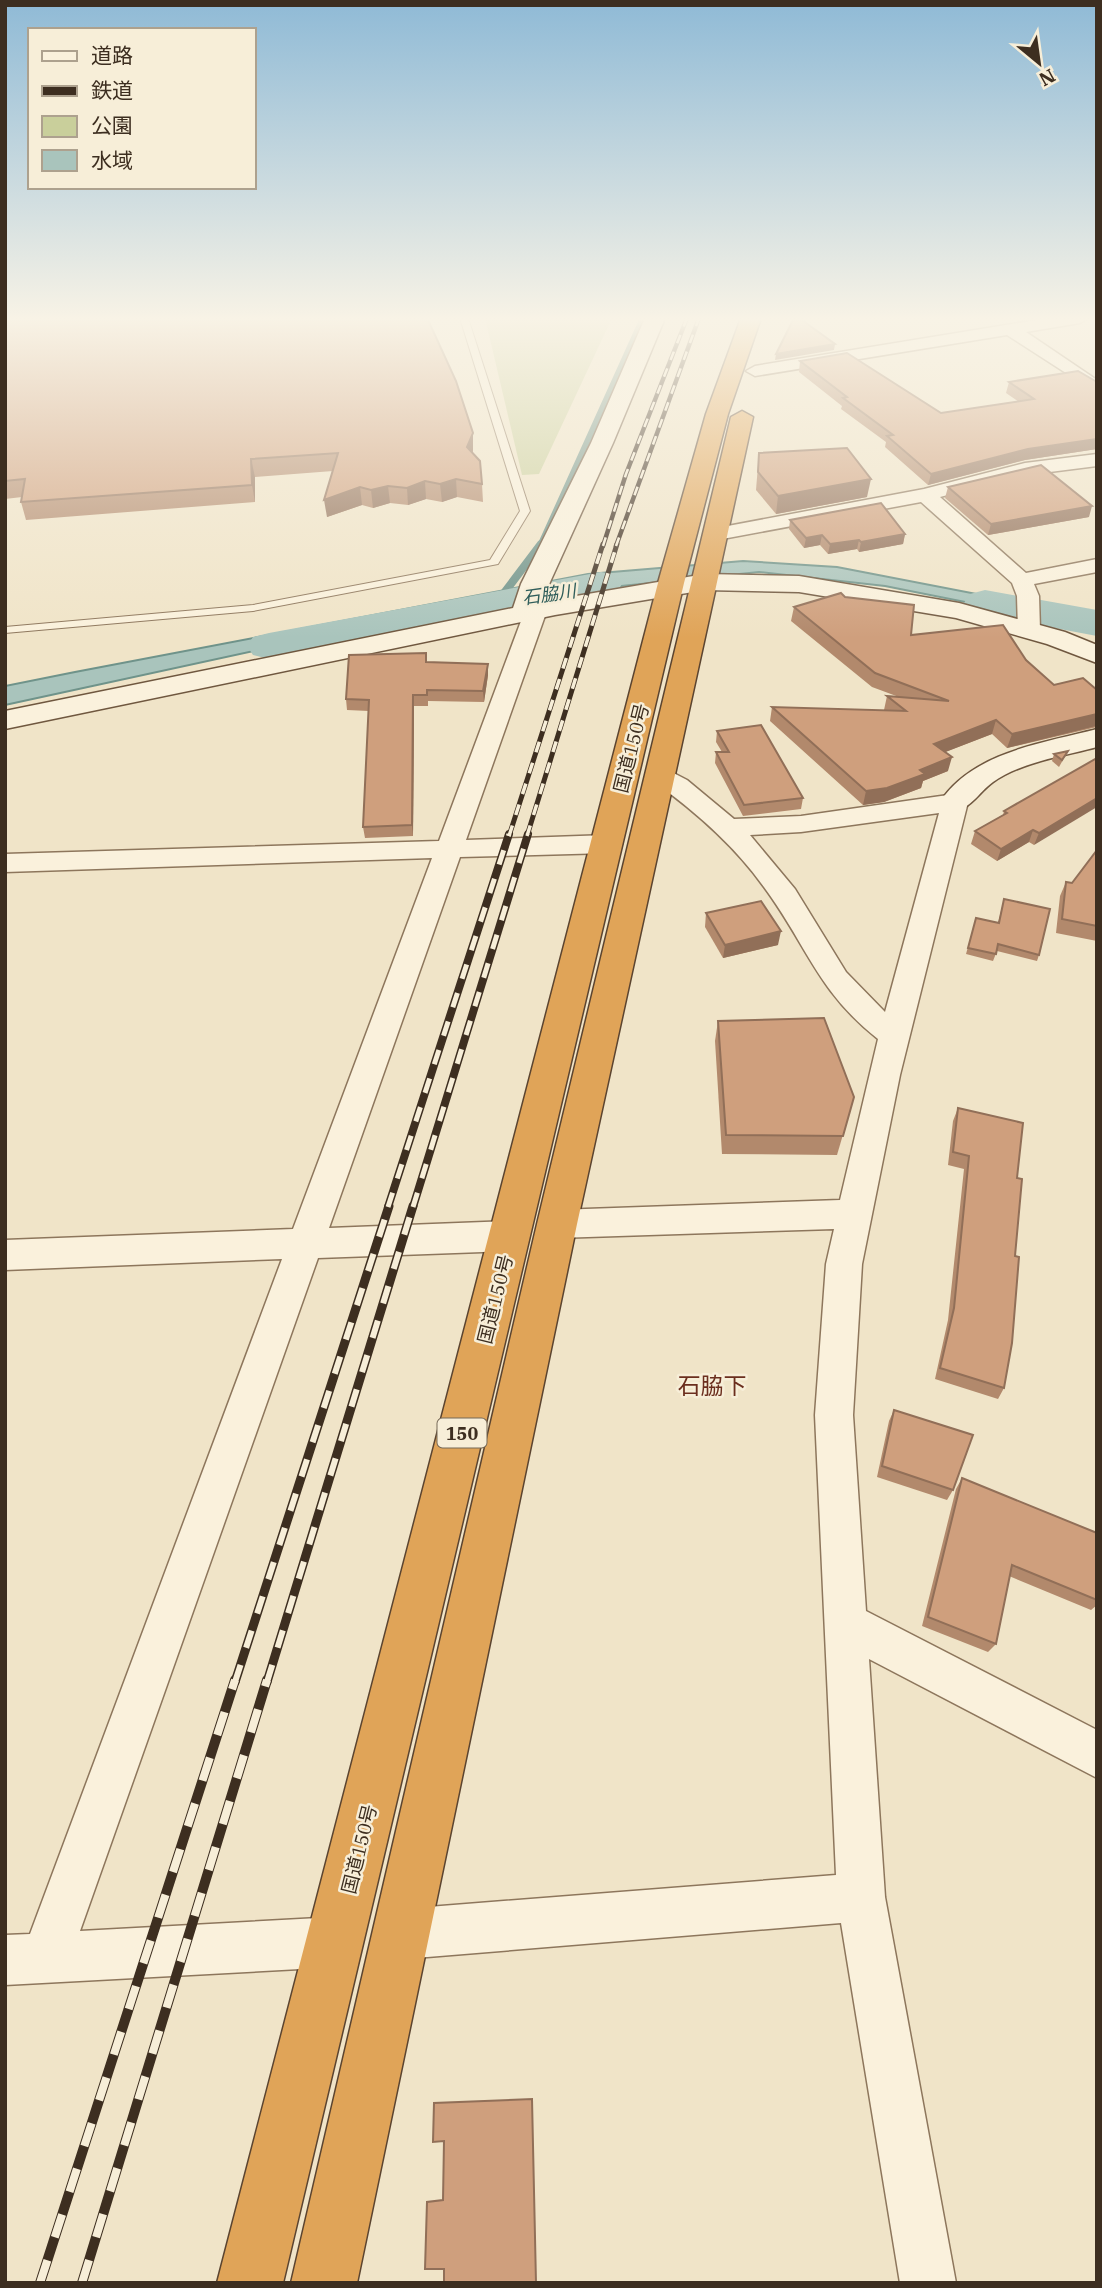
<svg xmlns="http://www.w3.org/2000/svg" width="1102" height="2288" font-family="'IBM Plex Serif','Noto Sans JP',serif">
<rect width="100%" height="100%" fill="#f0e4c8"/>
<polygon fill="#c9cf9b" points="485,318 612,318 539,474 522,475"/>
<polygon fill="#a9c4bc" stroke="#6f938a" stroke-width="2" points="743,561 837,567 1059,610 1075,624 885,586 759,572 493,599 5,705 5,686 75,672 588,574"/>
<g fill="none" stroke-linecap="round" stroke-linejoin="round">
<polyline stroke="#6f938a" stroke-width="6" points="540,546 643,318"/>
<polyline stroke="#6f938a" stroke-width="8" points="498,601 541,544"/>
<g fill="#a9c4bc" fill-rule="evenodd">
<polygon points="601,572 616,575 622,584 616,593 269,659 253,655 247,646 253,637 269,633"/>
<polygon points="985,590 1097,610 1097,636 970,612 964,603 970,594"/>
</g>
<g stroke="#8d765c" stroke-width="2">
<polygon id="lane" points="460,318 468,318 530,511 498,564 253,611 5,633 5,627 253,605 490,560 520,511"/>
</g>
<g stroke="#8d765c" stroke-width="3">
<g id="street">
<polygon points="1049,318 1088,318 1080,323 1026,332 1097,380 1097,393 1007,335 755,376 746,371 755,366"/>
<polygon points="1097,454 1097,466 1026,475 940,497 1026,573 1097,559 1097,572 1034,584 1039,596 1040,630 1029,637 1018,630 1017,596 1012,583 921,502 717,540 707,534 717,528 924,489 1025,463"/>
<polygon points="535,606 546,613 466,840 608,835 618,838 622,844 618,850 608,853 460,857 329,1228 510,1221 522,1226 528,1236 522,1246 510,1251 318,1258 80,1931 337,1917 354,1925 362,1942 354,1959 337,1967 5,1985 5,1935 30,1934 282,1259 5,1270 5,1240 293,1229 432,858 5,872 5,854 439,841 524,613"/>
<path d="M662 767 687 780 734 819 801 816 955 794 964 796 968 802 900 1075 862 1264 853 1415 866 1611 1097 1730V1778L869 1659 885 1897 956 2283H900L841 1923 403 1959 386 1951 378 1934 386 1917 403 1909 836 1875 815 1415 826 1264 834 1229 557 1238 545 1234 540 1224 545 1214 557 1210 840 1200 878 1039C817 991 807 945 764 887 734 845 695 811 653 781L649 775 653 769ZM939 813 885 1012 846 972 795 889 750 835 801 832Z"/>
</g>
</g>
<g stroke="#6f573f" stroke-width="3">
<g id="secondary">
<polygon points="645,318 665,318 613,443 541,602 705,574 799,576 959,603 1065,632 1097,645 1097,663 1047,644 956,618 799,592 705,590 555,615 5,729 5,711 513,608 521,584 591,443"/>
<path d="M1097 729V747C1064 756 1021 762 993 782 975 795 969 815 944 809L940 802C973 752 1043 743 1097 729Z"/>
</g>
</g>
<g stroke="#5b4430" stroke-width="3">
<g id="highway">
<polygon points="741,318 761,318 728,414 684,583 283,2283 217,2283 658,583 706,414"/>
<polygon points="742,411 753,417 577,1224 357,2283 291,2283 537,1224 731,417"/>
</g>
</g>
<use href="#lane" fill="#faf1dc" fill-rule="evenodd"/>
<use href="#street" fill="#faf1dc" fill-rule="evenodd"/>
<use href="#secondary" fill="#faf1dc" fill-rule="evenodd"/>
<use href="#highway" fill="#e0a458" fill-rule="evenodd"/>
<g stroke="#3d2e20" stroke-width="4.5">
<g id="rail-far4">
<polyline points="603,546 626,474 687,318"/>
<polyline points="616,546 699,318"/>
</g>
</g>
<g stroke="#3d2e20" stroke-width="5">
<g id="rail-far3">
<polyline points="509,836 603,544"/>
<polyline points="527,836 617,544"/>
</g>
</g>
<g stroke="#3d2e20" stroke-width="8">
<g id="rail-far2">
<polyline points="388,1207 509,834"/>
<polyline points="413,1207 528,834"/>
</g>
</g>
<g stroke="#3d2e20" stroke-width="9">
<g id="rail-far1">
<polyline points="235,1682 389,1206"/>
<polyline points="267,1682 413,1206"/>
</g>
</g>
<g stroke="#3d2e20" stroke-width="10">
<g id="rail">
<polyline points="40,2283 235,1680"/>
<polyline points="82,2283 267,1680"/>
</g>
</g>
<use href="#rail-far4" stroke="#f7eed8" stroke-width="2.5" stroke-dasharray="9" stroke-linecap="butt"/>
<use href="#rail-far3" stroke="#f7eed8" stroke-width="3.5" stroke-dasharray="11" stroke-linecap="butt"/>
<use href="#rail-far2" stroke="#f7eed8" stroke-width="5" stroke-dasharray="15" stroke-linecap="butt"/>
<use href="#rail-far1" stroke="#f7eed8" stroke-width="6" stroke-dasharray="18" stroke-linecap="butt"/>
<use href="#rail" stroke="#f7eed8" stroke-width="8" stroke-dasharray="24" stroke-linecap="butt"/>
</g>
<g fill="#b2896c">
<polygon points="5,318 424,319 473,433 473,453 482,484 483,502 457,497 442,502 426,499 408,505 390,503 373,508 362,505 327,517 333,471 255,477 255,502 26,520 21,502 22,497 5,499"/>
<polygon points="800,361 941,413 1019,402 1006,393 1009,382 1097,382 1097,449 1025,460 928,485 885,447 886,442 841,409 842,406 799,372"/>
<polygon points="759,453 867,497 776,514 756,490"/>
<polygon points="948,487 1089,517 988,535 945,498"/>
<polygon points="790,520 905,534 903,544 859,552 857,549 828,554 820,545 804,548 789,529"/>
<polygon points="845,597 911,635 1026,660 1054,685 1097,690 1097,727 1007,748 992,734 945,752 948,771 923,781 921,788 884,802 863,805 770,721 772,707 885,711 884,710 887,696 899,697 872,687 791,621 794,607"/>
<polygon points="426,653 427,662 488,664 488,675 484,702 428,701 428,706 414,706 413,836 365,838 363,827 369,711 347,710 346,699"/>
<polygon points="717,731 803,798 801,809 743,816 715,763 716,752 722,752 716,742"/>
<polygon points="1068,751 1059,767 1052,761 1054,754"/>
<polygon points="1097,758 1034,845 1029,842 997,861 971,844 975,831 1003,815 1004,811"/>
<polygon points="1097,850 1097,941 1056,933 1060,896 1066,882 1072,883"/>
<polygon points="1004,899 1039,955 1037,961 997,951 993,961 966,954 976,918 998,923"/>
<polygon points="706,913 778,945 723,958 705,927"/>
<polygon points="718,1021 854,1097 837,1155 722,1154 715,1041"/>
<polygon points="958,1108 1017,1178 1015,1256 1004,1388 998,1399 935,1379 948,1320 964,1169 948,1165 953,1121"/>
<polygon points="894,1410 953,1490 947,1500 877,1477 889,1421"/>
<polygon points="962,1478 1097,1533 1097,1605 1091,1610 1009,1576 996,1644 988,1652 922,1626 956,1489"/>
</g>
<g fill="#916f58">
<polygon points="835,344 834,350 775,360 776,354"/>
<polygon points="473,433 473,450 468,465 467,447"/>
<polygon points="1097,439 1097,449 1025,460 928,485 931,474 1028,449"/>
<polygon points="251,459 255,477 255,502 252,485"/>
<polygon points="456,479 457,497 442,502 440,484"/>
<polygon points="871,479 867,497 776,514 778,496"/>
<polygon points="425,481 426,499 408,505 407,488"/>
<polygon points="388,486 390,503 373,508 371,490"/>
<polygon points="360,487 362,505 327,517 324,500"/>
<polygon points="1092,506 1089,517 988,535 991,524"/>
<polygon points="905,534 903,544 859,552 861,542"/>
<polygon points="822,535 820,545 804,548 806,538"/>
<polygon points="859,540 857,549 828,554 830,544"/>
<polygon points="488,664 488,675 484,702 483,691"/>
<polygon points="413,695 414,706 413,836 412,825"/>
<polygon points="1097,714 1096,726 1007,748 1012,734"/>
<polygon points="996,720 992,734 930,758 934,744"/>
<polygon points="952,757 948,771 923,781 921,788 884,802 863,805 866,791"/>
<polygon points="1097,798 1097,807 1034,845 1039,833"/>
<polygon points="1033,830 1029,842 997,861 1001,849"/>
<polygon points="781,931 778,945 723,958 725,945"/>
</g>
<g fill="#cf9f7d" stroke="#916f58" stroke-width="2">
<polygon points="5,318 422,318 429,322 456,381 473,433 467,447 480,461 482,484 456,479 440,484 425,481 407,488 388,486 371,490 360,487 324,500 338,453 251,459 252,485 21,502 25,479 5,481"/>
<polygon points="794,318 799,318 835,344 776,354"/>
<polygon points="847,353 941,413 1034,399 1009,382 1078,371 1097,382 1097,439 1028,449 931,474 887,436 893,435 843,398 847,397 800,361"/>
<polygon points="847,448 871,479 778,496 758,472 759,453"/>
<polygon points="1041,465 1092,506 991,524 948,487"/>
<polygon points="881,503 905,534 861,542 859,540 830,544 822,535 806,538 790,520"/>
<polygon points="841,593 845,597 914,605 911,635 1003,625 1026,660 1054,685 1083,678 1097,690 1097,714 1012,734 996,720 934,744 952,757 920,770 925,774 887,788 866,791 772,707 906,711 887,696 949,701 875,673 794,607"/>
<polygon points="426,653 426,662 488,664 483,691 427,690 427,695 413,695 412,825 363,827 369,700 346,699 349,655"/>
<polygon points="761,725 803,798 744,805 716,752 729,752 717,731"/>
<polygon points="1068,751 1062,760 1054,754"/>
<polygon points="1097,758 1097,798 1039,833 1033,830 1001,849 975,831 1007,813 1004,811"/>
<polygon points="1097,850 1097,926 1062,919 1066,882 1072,883"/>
<polygon points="1004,899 1050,909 1039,955 998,944 996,954 968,948 976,918 999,923"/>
<polygon points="761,901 781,931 725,945 706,913"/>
<polygon points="824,1018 854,1097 843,1136 726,1135 718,1021"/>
<polygon points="958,1108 1023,1123 1017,1178 1022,1179 1015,1256 1019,1257 1012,1343 1004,1388 940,1368 954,1308 969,1156 953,1152"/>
<polygon points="894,1410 973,1435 953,1490 882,1466"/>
<polygon points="962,1478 1097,1533 1097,1600 1012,1565 996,1644 928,1617"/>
<polygon points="532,2099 536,2283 444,2283 444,2269 425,2269 427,2202 443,2200 444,2141 433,2142 434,2103"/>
</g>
<linearGradient id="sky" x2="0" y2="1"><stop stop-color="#8fbad6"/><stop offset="0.5" stop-color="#f8f3e6"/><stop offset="1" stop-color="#f8f3e6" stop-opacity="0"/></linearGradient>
<rect width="1102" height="638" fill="url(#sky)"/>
<g text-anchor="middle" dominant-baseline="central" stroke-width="5" stroke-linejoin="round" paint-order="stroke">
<g font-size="18" font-style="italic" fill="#2f5d5a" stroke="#f7eed8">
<text transform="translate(549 594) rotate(-8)">石脇川</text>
</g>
<rect fill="#f7eed8" stroke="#756857" stroke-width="2" x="437.5" y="1418.5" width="49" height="29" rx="5"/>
<g font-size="18" font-weight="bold" fill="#3d2e20">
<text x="462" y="1433">150</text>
</g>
<g font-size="19" fill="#3d2e20" stroke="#f7eed8">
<text transform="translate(631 748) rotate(-76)">国道150号</text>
<text transform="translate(495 1299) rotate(-76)">国道150号</text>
<text transform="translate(359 1849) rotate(-76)">国道150号</text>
</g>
<g font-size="23" fill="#6b2e1e" stroke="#f7eed8">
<text x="712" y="1385">石脇下</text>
</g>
</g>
<rect width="1102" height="2288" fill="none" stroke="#3d2e20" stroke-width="14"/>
<rect x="28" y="28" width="228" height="161" fill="#f7eed8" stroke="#ada18e" stroke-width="2"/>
<rect x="42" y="51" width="35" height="10" fill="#faf1dc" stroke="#ada18e" stroke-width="2"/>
<text x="91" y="63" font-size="21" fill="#3d2e20">道路</text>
<rect x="42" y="86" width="35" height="10" fill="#3d2e20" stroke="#ada18e" stroke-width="2"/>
<text x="91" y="98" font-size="21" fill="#3d2e20">鉄道</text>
<rect x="42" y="116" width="35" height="21" fill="#c9cf9b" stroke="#ada18e" stroke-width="2"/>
<text x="91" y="133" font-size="21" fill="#3d2e20">公園</text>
<rect x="42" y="150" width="35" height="21" fill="#a9c4bc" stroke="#ada18e" stroke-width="2"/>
<text x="91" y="168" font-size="21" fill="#3d2e20">水域</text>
<g transform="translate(1039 63) rotate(151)" stroke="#f7eed8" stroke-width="5" paint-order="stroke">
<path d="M0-5L12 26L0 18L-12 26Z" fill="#3d2e20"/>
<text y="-10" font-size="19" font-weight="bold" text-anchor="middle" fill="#3d2e20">N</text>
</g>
</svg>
